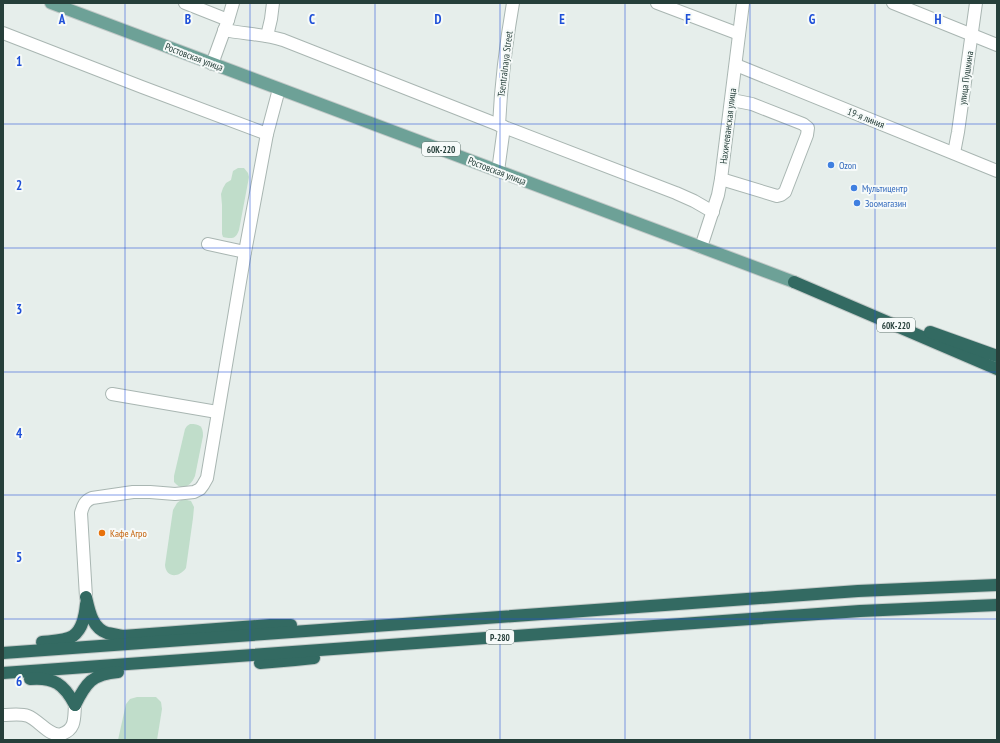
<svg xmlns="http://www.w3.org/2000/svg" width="1000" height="743" font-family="'PT Sans Narrow',sans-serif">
<rect width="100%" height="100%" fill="#e6eeeb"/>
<g fill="#c0ddca">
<path d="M238 168H244L248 173 249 177 239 230C236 239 232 239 223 237L222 234V205L221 194 223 188 226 183 231 180 233 171Z"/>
<path d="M190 424C200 424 203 426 203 436L195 476C191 486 182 492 174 482V476L185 429 187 426Z"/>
<path d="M181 500H187L191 501 194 507 193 518 186 568C179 578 166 578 165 565L173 510 177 503Z"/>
<polygon points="137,697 156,697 161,702 162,709 157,740 118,740 126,704 130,699"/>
</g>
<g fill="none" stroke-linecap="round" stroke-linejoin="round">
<g stroke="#a9b6b2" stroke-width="14">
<g id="minor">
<polyline points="185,3 228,20"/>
<polyline points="657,3 739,34"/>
<polyline points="893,3 997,45"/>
<path d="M224 30C244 34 264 34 283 40L504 127 676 193 694 201 713 212"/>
<polyline points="3,33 142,87 267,134"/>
<polyline points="267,36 271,19 273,3"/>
<polyline points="212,64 228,20 233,3"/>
<polyline points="736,65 997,171"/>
<path d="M499 125C501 84 506 43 513 3"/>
<polyline points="954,153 958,132 976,3"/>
<polyline points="498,171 504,127"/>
<polyline points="721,179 777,196 781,195 785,192 807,135 808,128 803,124 752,104 732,100"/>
<polyline points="208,244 245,252"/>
<polyline points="701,247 718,195 721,179 743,3"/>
<polyline points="112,394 217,412"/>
<path d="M86 597 81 513C83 505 85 501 92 498L133 492H150L175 494 194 492 200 489 203 485 207 478 245 252 267 134 279 89"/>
<path d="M3 715C11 715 20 713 28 716 39 720 50 738 62 734 76 729 74 718 75 705"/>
</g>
</g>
<g stroke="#c2c9c8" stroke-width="14">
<polyline id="major" points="51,3 794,282"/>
</g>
<g stroke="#c2c9c8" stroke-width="14">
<g id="highway">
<polyline points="794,282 997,369"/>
<polyline points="930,332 997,356"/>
<path d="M86 597C89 610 92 628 107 633 112 634 118 635 123 636L270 625H291"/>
<path d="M42 642C50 641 66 641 73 636 83 629 85 615 86 604"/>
<polyline points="3,653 858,591 997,585"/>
<polyline points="260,663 295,660 314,658"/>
<polyline points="3,673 860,611 997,605"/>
<path d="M30 679C54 677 64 684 75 705"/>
<path d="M75 705C86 683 92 674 118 672"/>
</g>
</g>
<use href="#minor" stroke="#fff" stroke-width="12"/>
<use href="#major" stroke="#6da197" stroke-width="12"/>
<use href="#highway" stroke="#336a62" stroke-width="12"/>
</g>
<path fill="none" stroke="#1d4ed8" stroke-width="1" stroke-opacity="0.55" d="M125 3V740M250 3V740M375 3V740M500 3V740M625 3V740M750 3V740M875 3V740M3 124H997M3 248H997M3 372H997M3 495H997M3 619H997"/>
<g fill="#3f7fe0" stroke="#f6faf9" stroke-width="1.5">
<circle cx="831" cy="165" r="4"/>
<circle cx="854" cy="188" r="4"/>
<circle cx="857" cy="203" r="4"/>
</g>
<circle fill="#e8710a" stroke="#f6faf9" stroke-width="1.5" cx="102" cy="533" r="4"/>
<g text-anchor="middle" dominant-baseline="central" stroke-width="4" stroke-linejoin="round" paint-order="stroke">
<g fill="#f6faf9" stroke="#647773" stroke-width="1">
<rect x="422" y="142" width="38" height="14" rx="3"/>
<rect x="877" y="318" width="38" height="14" rx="3"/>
<rect x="486" y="630" width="28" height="14" rx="3"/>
</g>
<g font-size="9" font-weight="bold" fill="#263f3a">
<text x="441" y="149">60К-220</text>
<text x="896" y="325">60К-220</text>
<text x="500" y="637">Р-280</text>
</g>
<g font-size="10" fill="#263f3a" stroke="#f6faf9">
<text transform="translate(194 57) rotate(21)">Ростовская улица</text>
<text transform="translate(505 64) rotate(-83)">Tsentralnaya Street</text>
<text transform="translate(966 78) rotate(-82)">улица Пушкина</text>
<text transform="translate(866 118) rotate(22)">19-я линия</text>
<text transform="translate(728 126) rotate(-83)">Нахичеванская улица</text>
<text transform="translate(497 171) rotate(21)">Ростовская улица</text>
</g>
<g font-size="10" fill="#366cbe" stroke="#f6faf9" text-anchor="start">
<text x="839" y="165">Ozon</text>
<text x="862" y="188">Мультицентр</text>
<text x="865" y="203">Зоомагазин</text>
</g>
<g font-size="10" fill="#c56008" stroke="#f6faf9" text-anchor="start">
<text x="110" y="533">Кафе Агро</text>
</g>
</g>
<g font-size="13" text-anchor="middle" font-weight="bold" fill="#1d4ed8" stroke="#f6faf9" stroke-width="4" stroke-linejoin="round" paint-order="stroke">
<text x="62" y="24">A</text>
<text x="188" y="24">B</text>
<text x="312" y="24">C</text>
<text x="438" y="24">D</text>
<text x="562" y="24">E</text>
<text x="688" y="24">F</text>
<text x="812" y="24">G</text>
<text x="938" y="24">H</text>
<text x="19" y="66">1</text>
<text x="19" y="190">2</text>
<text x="19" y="314">3</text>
<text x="19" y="438">4</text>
<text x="19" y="562">5</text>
<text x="19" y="686">6</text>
</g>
<rect width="1000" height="743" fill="none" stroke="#263f3a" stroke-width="8"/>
</svg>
